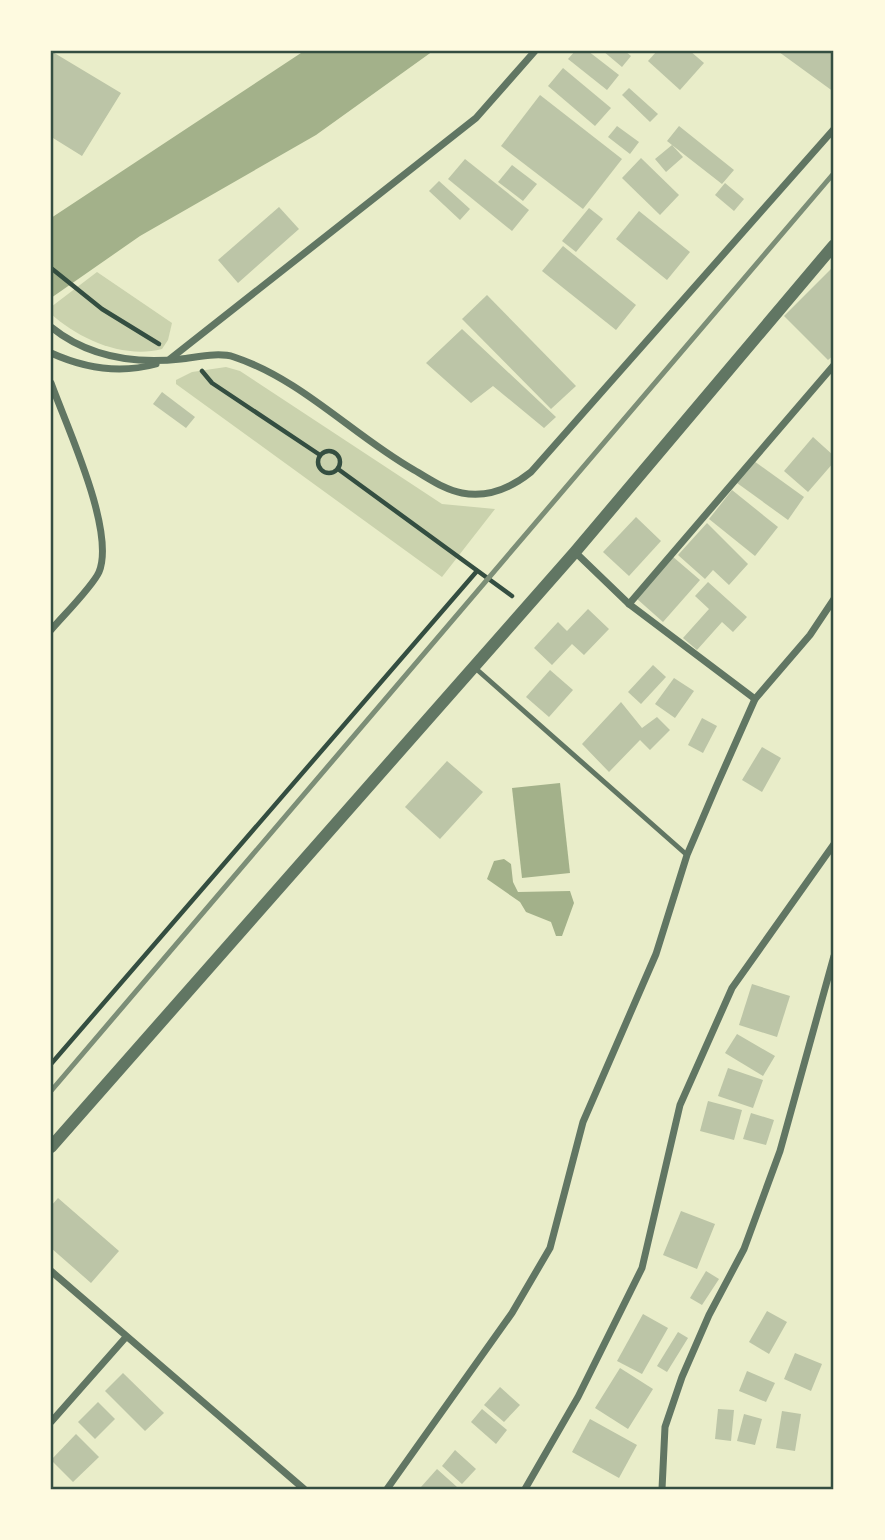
<svg xmlns="http://www.w3.org/2000/svg" width="885" height="1540" font-family="Arial,sans-serif">
<rect width="100%" height="100%" fill="#e9edc9"/>
<g fill="#cad2ad">
<path d="M97 272 172 323 168 340 162 349C123 359 79 339 51 314V307Z"/>
<polygon points="226,367 240,371 442,504 495,509 442,577 176,384 176,380 192,372"/>
</g>
<g fill="#a3b18a">
<polygon points="304,51 433,51 316,135 140,236 51,298 51,218"/>
<polygon points="560,783 570,873 522,878 512,788"/>
<polygon points="504,859 511,864 513,882 518,892 570,891 574,903 562,936 556,936 551,922 526,912 520,902 487,879 494,861"/>
</g>
<g fill="#bcc5a7">
<polygon points="51,51 121,93 82,156 53,138 51,142"/>
<polygon points="575,51 588,51 619,75 607,90 568,59"/>
<polygon points="603,51 625,51 631,56 622,67"/>
<polygon points="657,51 690,51 704,63 680,90 648,61"/>
<polygon points="780,51 834,51 834,92 779,52"/>
<polygon points="563,68 611,108 595,126 548,86"/>
<polygon points="629,88 658,114 650,122 622,95"/>
<polygon points="540,95 622,159 583,209 501,146"/>
<polygon points="617,126 639,142 630,154 608,137"/>
<polygon points="679,126 734,170 722,184 672,145 683,157 666,172 655,159 672,145 667,141"/>
<polygon points="641,158 679,195 660,215 622,178"/>
<polygon points="465,159 529,210 512,231 448,179"/>
<polygon points="512,165 537,184 523,201 498,182"/>
<polygon points="439,181 470,209 460,220 429,191"/>
<polygon points="725,183 744,199 734,211 715,195"/>
<polygon points="279,207 299,229 238,283 218,260"/>
<polygon points="589,208 603,219 576,252 562,241"/>
<polygon points="639,211 690,252 667,280 616,239"/>
<polygon points="563,246 636,305 616,330 542,271"/>
<polygon points="834,266 834,355 828,360 784,316"/>
<polygon points="487,295 576,386 551,409 462,319"/>
<polygon points="462,329 556,417 544,428 493,386 471,403 426,363"/>
<polygon points="162,392 195,417 186,428 153,404"/>
<polygon points="813,437 834,456 834,462 808,492 784,471"/>
<polygon points="754,461 804,497 788,520 737,483"/>
<polygon points="732,490 778,527 755,556 709,519"/>
<polygon points="636,517 661,541 629,576 603,552"/>
<polygon points="707,523 748,564 729,585 713,570 705,579 678,555"/>
<polygon points="672,556 700,580 663,622 636,598"/>
<polygon points="708,582 747,617 733,632 722,622 697,650 683,638 709,609 695,596"/>
<polygon points="588,609 609,629 584,655 572,644 552,665 534,648 558,622 567,631"/>
<polygon points="653,665 666,677 641,704 628,692"/>
<polygon points="550,670 573,690 549,717 526,697"/>
<polygon points="674,678 694,691 675,718 655,704"/>
<polygon points="621,702 642,728 657,717 670,730 650,750 640,740 609,772 582,744"/>
<polygon points="702,718 717,726 703,753 688,745"/>
<polygon points="762,747 781,758 762,792 742,780"/>
<polygon points="447,761 483,792 440,839 405,807"/>
<polygon points="752,984 790,996 777,1037 739,1025"/>
<polygon points="737,1034 775,1056 763,1076 725,1053"/>
<polygon points="728,1068 763,1080 753,1108 718,1096"/>
<polygon points="708,1101 742,1110 734,1140 700,1131"/>
<polygon points="751,1113 774,1120 766,1145 743,1139"/>
<polygon points="58,1198 119,1251 91,1283 51,1248 51,1206"/>
<polygon points="681,1211 715,1224 697,1269 663,1255"/>
<polygon points="706,1271 719,1279 702,1305 690,1298"/>
<polygon points="767,1311 787,1322 769,1354 749,1342"/>
<polygon points="643,1314 668,1328 642,1374 617,1361"/>
<polygon points="678,1332 688,1338 667,1372 657,1366"/>
<polygon points="795,1353 822,1364 811,1391 784,1379"/>
<polygon points="620,1368 653,1389 628,1429 595,1408"/>
<polygon points="747,1371 775,1383 766,1402 739,1391"/>
<polygon points="123,1373 164,1413 145,1431 105,1391"/>
<polygon points="500,1387 520,1405 504,1422 484,1405"/>
<polygon points="98,1402 115,1419 95,1439 78,1422"/>
<polygon points="482,1409 507,1430 496,1444 471,1422"/>
<polygon points="718,1409 734,1410 731,1441 715,1439"/>
<polygon points="782,1411 801,1414 795,1451 776,1448"/>
<polygon points="744,1414 762,1419 755,1445 737,1441"/>
<polygon points="590,1419 637,1445 619,1478 572,1452"/>
<polygon points="76,1434 99,1457 73,1482 51,1460"/>
<polygon points="455,1450 476,1469 462,1484 442,1466"/>
<polygon points="437,1469 457,1487 455,1489 421,1487"/>
</g>
<g fill="none" stroke-linecap="round" stroke-linejoin="round">
<g stroke="#344e41" stroke-width="4.5">
<polyline points="51,268 102,309 159,344"/>
<polyline points="202,371 212,383 320,455"/>
<circle cx="329" cy="462" r="11"/>
<polyline points="338,469 512,596"/>
<polyline points="51,1064 477,571"/>
</g>
<polyline stroke="#617663" stroke-width="5" points="474,667 687,855"/>
<g stroke="#617663" stroke-width="7">
<path d="M51 327C88 357 135 364 181 359 198 357 219 352 234 357 301 379 354 436 414 470 430 479 445 490 462 493 488 498 511 488 531 472L834 129"/>
<path d="M51 353C84 368 120 374 156 364"/>
<polyline points="170,359 476,118 535,51"/>
<path d="M51 383C66 425 116 531 99 572 93 586 62 617 51 630"/>
<polyline points="575,552 629,604 755,699"/>
<polyline points="629,604 834,365"/>
<polyline points="51,1271 304,1489"/>
<polyline points="51,1422 126,1337"/>
<polyline points="387,1489 512,1313 550,1248 583,1122 656,954 687,855 716,787 755,699 810,635 834,599"/>
<polyline points="525,1489 578,1397 642,1268 680,1105 732,988 834,844"/>
<polyline points="662,1489 665,1427 682,1377 709,1315 744,1249 780,1151 834,956"/>
</g>
<polyline stroke="#617663" stroke-width="12" points="51,1147 575,552 834,245"/>
<polyline stroke="#7c8e77" stroke-width="5" points="51,1091 834,173"/>
</g>
<rect width="885" height="1540" fill="none" stroke="#fefae0" stroke-width="105"/>
<rect x="52" y="52" width="780" height="1436" fill="none" stroke="#344e41" stroke-width="2.5"/>
</svg>
